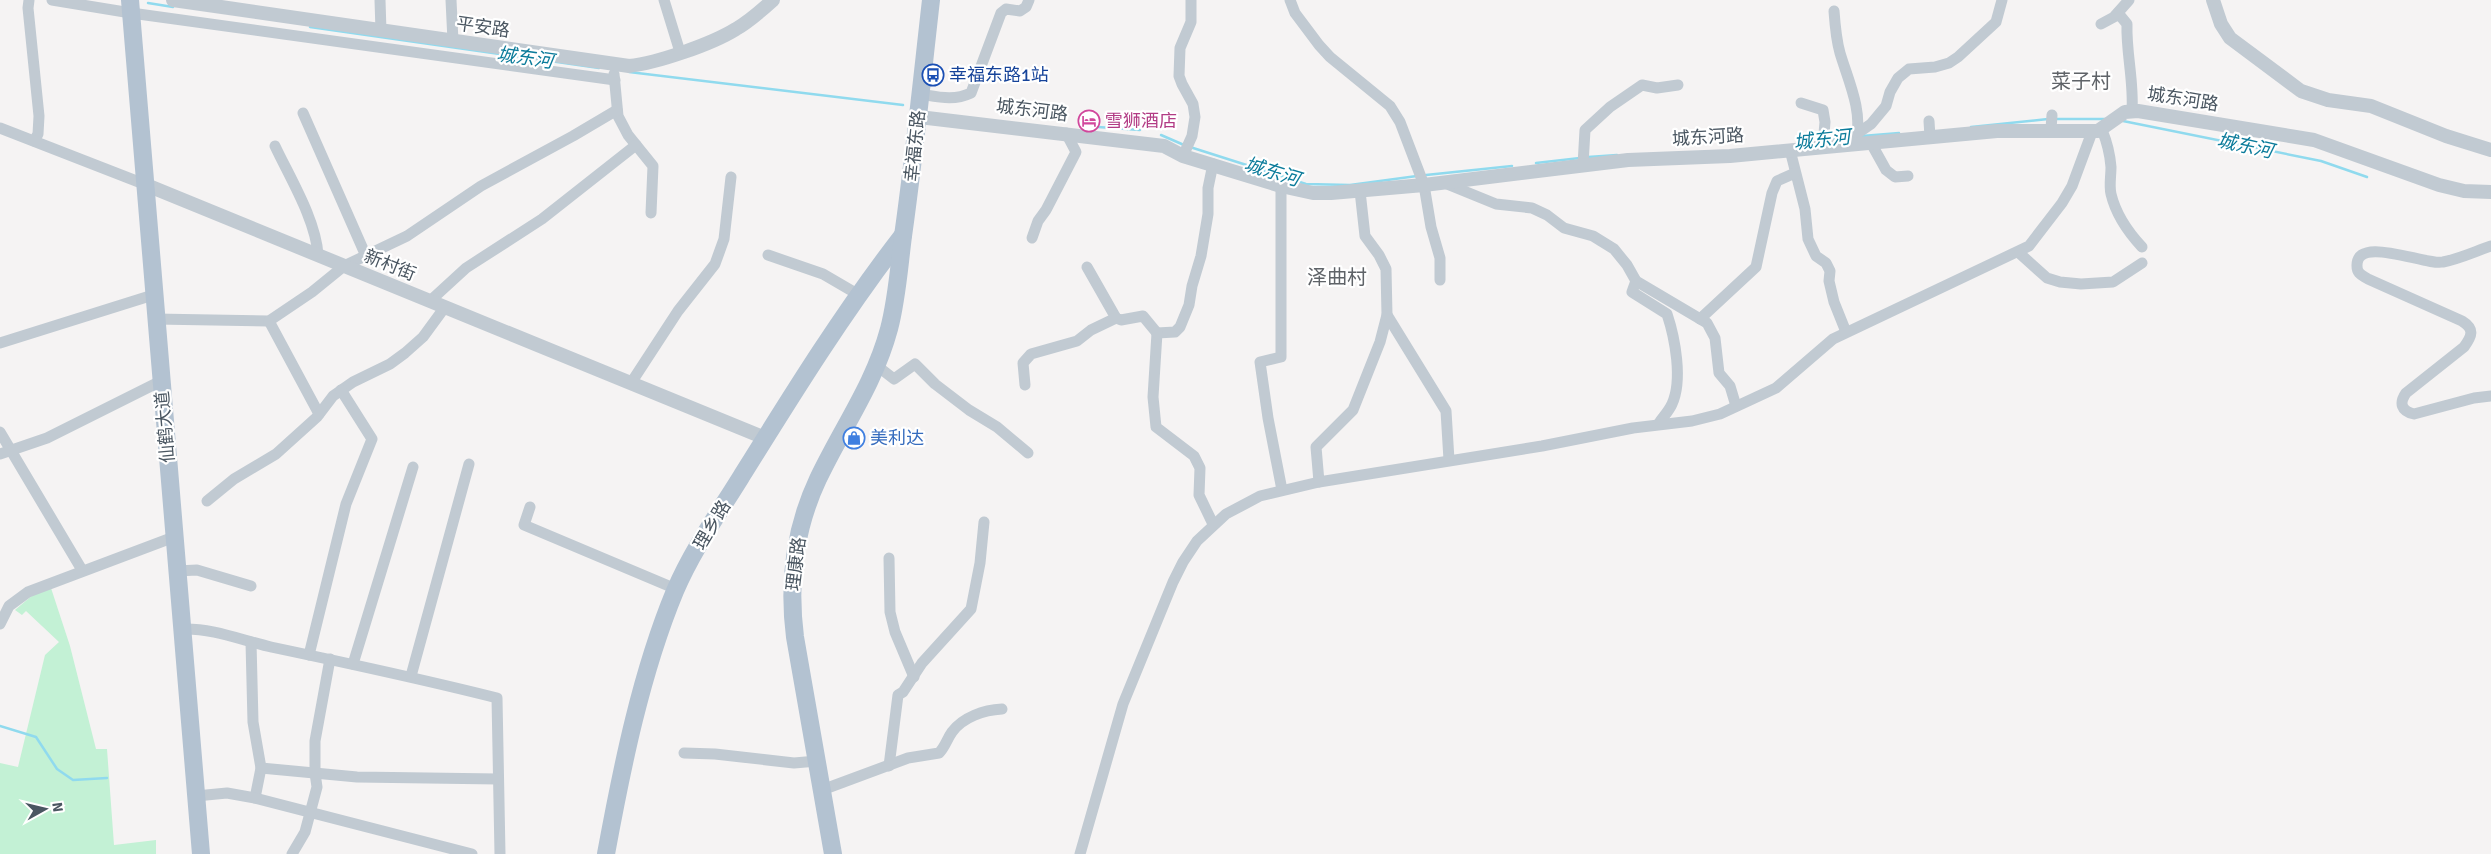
<svg xmlns="http://www.w3.org/2000/svg" width="2491" height="854" font-family="Signika,'Noto Sans SC',sans-serif">
<rect width="100%" height="100%" fill="#f5f3f3"/>
<polygon fill="#c3f1d5" points="51,588 70,646 96,749 107,749 114,845 156,840 156,854 0,854 0,763 18,767 45,655 59,642 26,611 22,615 15,610 34,594"/>
<g fill="none" stroke-linecap="round" stroke-linejoin="round">
<g stroke="#90daee" stroke-width="2.5">
<polyline points="148,3 173,7"/>
<polyline points="310,27 599,68"/>
<polyline points="629,72 903,105"/>
<polyline points="2056,119 2105,119"/>
<polyline points="2123,121 2321,161 2367,177"/>
<polyline points="1084,126 1140,130"/>
<polyline points="1971,127 2048,119"/>
<polyline points="1161,135 1184,145"/>
<polyline points="1862,136 1899,133"/>
<polyline points="1832,140 1854,137"/>
<polyline points="1190,147 1306,184 1350,185 1417,176"/>
<polyline points="1588,157 1617,155"/>
<polyline points="1536,163 1580,158"/>
<polyline points="1426,175 1512,166"/>
<polyline points="0,726 36,737 57,769 73,780 107,778"/>
</g>
<g stroke="#c1cad2" stroke-width="11">
<polyline points="29,0 28,8 39,116 38,134 34,141"/>
<polyline points="52,0 131,13 615,80"/>
<polyline points="380,0 381,31"/>
<polyline points="451,0 453,41"/>
<polyline points="664,0 680,52"/>
<polyline points="1290,0 1295,13 1319,45 1330,57 1390,106 1400,122 1424,185 1431,227 1440,258 1440,280"/>
<path d="M1834 11C1835 25 1836 39 1840 53 1848 80 1863 111 1856 139"/>
<path d="M2118 13 2127 24C2126 53 2134 81 2132 111"/>
<polyline points="2101,24 2114,17 2129,0"/>
<polyline points="614,74 618,116 628,135 653,166 651,213"/>
<path d="M920 94C939 97 954 101 971 93L1001 13 1006 9 1020 11 1026 7 1029 0"/>
<polyline points="1801,103 1823,110 1825,122 1823,146"/>
<polyline points="303,113 366,256"/>
<polyline points="1929,121 1930,137"/>
<polyline points="0,128 144,184"/>
<polyline points="2051,129 2052,115"/>
<path d="M2102 130C2107 142 2110 154 2111 167 2111 176 2109 186 2111 194 2116 215 2128 232 2142 247"/>
<polyline points="1858,133 1871,124 1886,106 1890,92 1898,78 1909,69 1935,67 1949,63 1958,57 1996,22 2002,0"/>
<polyline points="1871,143 1886,170 1895,177 1908,176"/>
<path d="M275 146C290 178 316 220 318 255"/>
<polyline points="1790,150 1805,209 1808,239 1816,256 1826,263 1830,271 1829,281 1834,302 1846,332"/>
<polyline points="1183,156 1192,136 1195,117 1193,104 1182,84 1179,76 1180,48 1191,22 1191,0"/>
<polyline points="1213,164 1208,188 1208,214 1201,256 1192,286 1189,305 1180,327 1175,332 1157,333 1153,397 1156,427 1194,456 1200,468 1199,495 1213,524"/>
<polyline points="1583,165 1585,130 1610,107 1642,85 1657,88 1678,85"/>
<polyline points="1442,182 1496,204 1532,208 1547,215 1564,228 1593,236 1614,249 1627,265 1636,281 1707,323 1715,338 1719,373 1730,386 1736,406"/>
<polyline points="1281,186 1281,357 1260,362 1268,418 1282,490"/>
<polyline points="1032,238 1038,221 1046,210 1076,152 1066,133"/>
<path d="M2491 246C2476 251 2459 259 2443 262 2426 266 2356 234 2357 266 2357 274 2362 275 2368 279L2462 321C2475 329 2472 336 2464 347L2406 393C2399 403 2401 411 2414 414L2474 398 2491 396"/>
<polyline points="2018,252 2047,278 2060,282 2081,284 2113,282 2142,263"/>
<polyline points="768,255 823,274 859,295"/>
<polyline points="1087,267 1116,318 1121,320 1143,316 1157,333"/>
<path d="M1636 281 1632 292 1667 314C1675 338 1683 380 1672 404 1669 411 1663 417 1659 423"/>
<polyline points="430,301 466,268 542,219 636,145"/>
<polyline points="1387,315 1446,411 1449,460"/>
<polyline points="155,319 269,321 312,292 344,266 407,236 481,186 573,136 617,110"/>
<polyline points="1700,319 1756,267 1772,193 1777,181 1795,173"/>
<polyline points="269,321 319,414"/>
<polyline points="0,343 153,295"/>
<polyline points="876,365 894,379 915,364 935,384 969,410 997,427 1028,453"/>
<polyline points="631,383 678,311 715,264 724,239 731,177"/>
<polyline points="1025,385 1023,363 1031,354 1077,341 1091,330 1116,318"/>
<polyline points="0,432 82,570"/>
<polyline points="0,454 47,438 161,381"/>
<polyline points="1319,482 1316,447 1353,410 1380,342 1387,315 1386,269 1379,255 1365,236 1360,191"/>
<polyline points="207,501 234,479 276,454 317,417 333,396 353,382 390,364 405,353 423,337 445,307"/>
<polyline points="530,507 524,525 676,589"/>
<polyline points="889,558 890,612 895,632 914,677"/>
<polyline points="177,571 197,570 251,586"/>
<polyline points="0,624 9,606 28,592 174,537"/>
<path d="M182 629C213 628 241 640 271 647 347 663 422 679 497 698L500 854"/>
<polyline points="251,642 253,722 261,768 255,798"/>
<polyline points="309,655 346,504 372,439 341,390"/>
<polyline points="353,664 413,467"/>
<polyline points="411,676 469,464"/>
<polyline points="684,753 715,754 794,763 817,761"/>
<polyline points="889,766 898,695 903,692 922,663 971,609 980,563 984,522"/>
<polyline points="261,768 357,777 498,779"/>
<path d="M822 790 908 758 939 753C945 747 947 739 952 732 963 717 984 710 1002 709"/>
<polyline points="196,796 227,793 255,798 472,854"/>
<polyline points="292,854 305,832 317,787 315,773 315,741 330,659"/>
<polyline points="1080,854 1123,704 1173,582 1183,562 1197,541 1226,514 1260,496 1319,482 1542,446 1633,428 1692,421 1720,414 1776,388 1833,339 2029,246 2062,203 2072,186 2092,132"/>
</g>
<g stroke="#c1cad2" stroke-width="14">
<path d="M173 0 629 66C657 63 712 44 736 29 750 21 762 10 773 0"/>
<polyline points="2213,0 2221,24 2230,38 2301,91 2328,100 2371,106 2446,136 2491,150"/>
<polyline points="919,117 1164,146 1183,156 1281,186 1313,193 1331,193 1424,185 1628,160 1730,156 1997,131 2098,131 2125,112 2138,111 2314,140 2439,185 2464,191 2491,192"/>
<polyline points="144,184 765,438"/>
</g>
<g stroke="#b3c2d1" stroke-width="18">
<polyline points="130,0 201,854"/>
<path d="M606 854C622 767 641 673 675 591 692 551 718 514 741 477 792 395 844 311 903 235"/>
<path d="M833 854 795 637C788 582 794 530 818 479 842 428 874 385 889 329 897 299 899 267 903 236 914 158 922 79 931 0"/>
</g>
</g>
<defs>
<g id="bus-ring" transform="scale(1.125)"><circle r="9.5" fill="#fff" stroke="#1a4fb4" stroke-width="1.5"/><path d="M-5-6H5V4H4V6H2V4H-2V6H-4V4H-5ZM-3.5-4V0h7V-4ZM-3.5 1.2v1.5H-2V1.2ZM2 1.2v1.5H3.5V1.2Z" fill="#1a4fb4"/></g>
<g id="hotel-ring" transform="scale(1.125)"><circle r="9.5" fill="#fff" stroke="#d1479c" stroke-width="1.5"/><path d="M-6-4.5h1.5V1H6V5H4.5V3h-9V5H-6ZM-4 0a1.8 1.8 0 1 1 3.6 0ZM.5 0V-2.5h3Q6-2.5 6 0Z" fill="#d1479c"/></g>
<g id="shop-ring" transform="scale(1.125)"><circle r="9.5" fill="#fff" stroke="#3f7fe0" stroke-width="1.5"/><path d="M-5-2.5h2.3a2.7 3.5 0 0 1 5.4 0H5L5.5 6h-11ZM-1.5-2.5h3a1.5 2.3 0 0 0-3 0Z" fill="#3f7fe0"/></g>
</defs>
<g fill-rule="evenodd">
<use href="#bus-ring" x="933" y="75"/>
<use href="#hotel-ring" x="1089" y="121"/>
<use href="#shop-ring" x="854" y="438"/>
</g>
<g text-anchor="middle" dominant-baseline="central" stroke-width="4.5" stroke-linejoin="round" paint-order="stroke">
<g font-size="18" fill="#4a5661" stroke="#fff">
<text transform="translate(483 27) rotate(8)">平安路</text>
<text transform="translate(2183 99) rotate(9)">城东河路</text>
<text transform="translate(1032 110) rotate(7)">城东河路</text>
<text transform="translate(1708 137) rotate(-3)">城东河路</text>
<text transform="translate(915 146) rotate(-84)">幸福东路</text>
<text transform="translate(390 265) rotate(22)">新村街</text>
<text transform="translate(165 427) rotate(-95)">仙鹤大道</text>
<text transform="translate(712 525) rotate(-59)">理乡路</text>
<text transform="translate(796 564) rotate(-83)">理康路</text>
</g>
<g font-size="18" fill="#164399" stroke="#fff" text-anchor="start">
<text x="949" y="75">幸福东路1站</text>
</g>
<g font-size="18" fill="#b23c85" stroke="#fff" text-anchor="start">
<text x="1105" y="121">雪狮酒店</text>
</g>
<g font-size="18" fill="#366cbe" stroke="#fff" text-anchor="start">
<text x="870" y="438">美利达</text>
</g>
<g font-size="19" font-style="italic" fill="#0c7c9b" stroke="#fff">
<text transform="translate(525 58) rotate(8)">城东河</text>
<text transform="translate(1822 140) rotate(-6)">城东河</text>
<text transform="translate(2245 146) rotate(12)">城东河</text>
<text transform="translate(1272 172) rotate(17)">城东河</text>
</g>
<g font-size="20" fill="#5f6368" stroke="#fff">
<text x="2081" y="81">菜子村</text>
<text x="1337" y="277">泽曲村</text>
</g>
</g>
<g transform="translate(45 809) rotate(82)" stroke="#ffffff" stroke-width="4" paint-order="stroke">
<path d="M0-4L9 19L0 12L-9 19Z" fill="#4a5661"/>
<text y="-8" font-size="14" font-weight="bold" text-anchor="middle" fill="#4a5661">N</text>
</g>
</svg>
